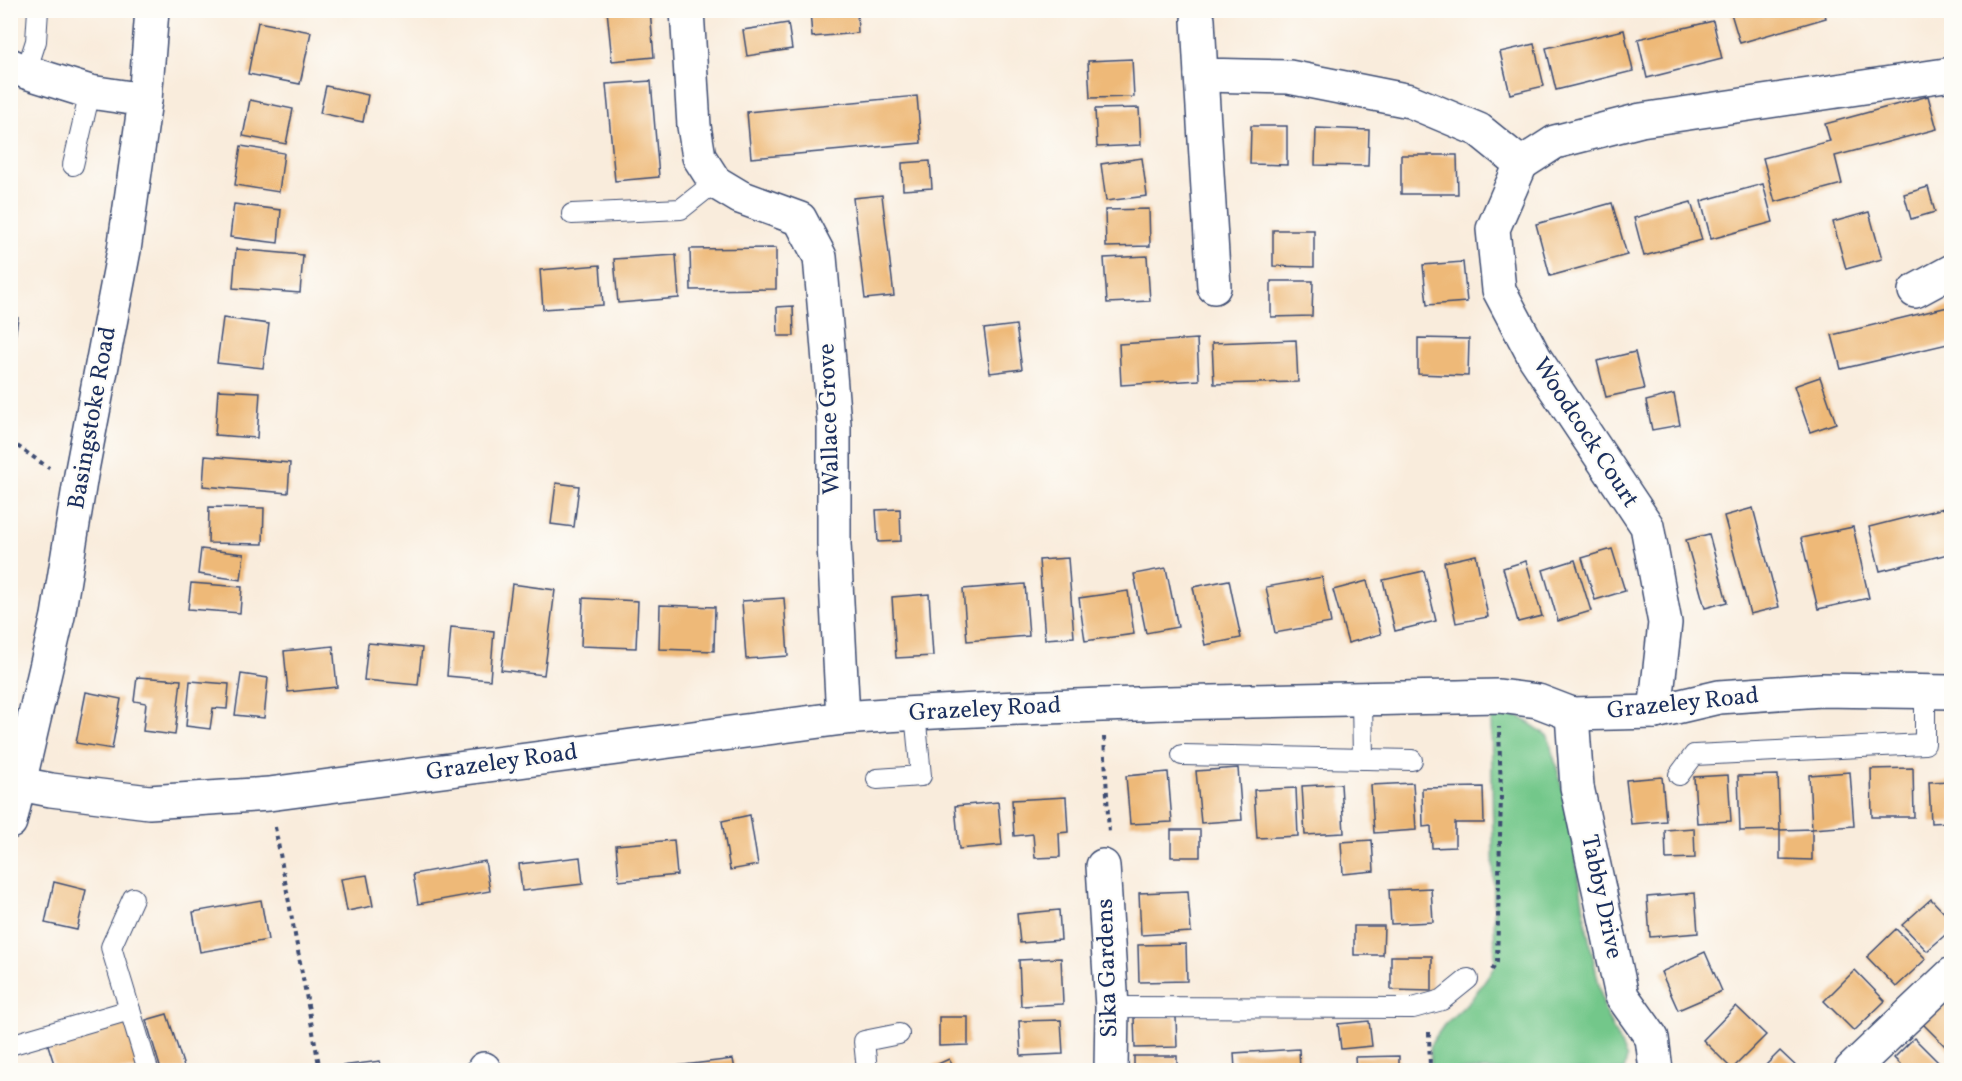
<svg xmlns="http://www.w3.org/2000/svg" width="1962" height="1081" font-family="Vollkorn,serif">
<rect width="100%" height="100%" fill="#fdfcf7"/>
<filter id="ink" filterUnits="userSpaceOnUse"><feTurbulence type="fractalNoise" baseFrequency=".0167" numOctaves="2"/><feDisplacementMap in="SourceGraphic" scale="12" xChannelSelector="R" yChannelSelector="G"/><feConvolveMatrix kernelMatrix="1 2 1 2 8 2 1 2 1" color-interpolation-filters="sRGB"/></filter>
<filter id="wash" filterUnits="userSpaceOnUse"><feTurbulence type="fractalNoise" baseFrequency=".008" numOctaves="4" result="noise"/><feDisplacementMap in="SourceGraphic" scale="24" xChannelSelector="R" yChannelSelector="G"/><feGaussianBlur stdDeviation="1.35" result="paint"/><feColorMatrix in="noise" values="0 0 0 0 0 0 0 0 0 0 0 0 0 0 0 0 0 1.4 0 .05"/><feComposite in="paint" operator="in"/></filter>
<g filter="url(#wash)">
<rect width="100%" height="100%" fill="#f9ecdc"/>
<polygon fill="#73c78a" stroke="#477b74" stroke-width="1.5" points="1491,713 1520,717 1548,736 1569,812 1587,930 1605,1012 1627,1058 1624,1070 1431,1070 1430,1045 1444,1025 1471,1000 1495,966"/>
<g id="blocks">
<g fill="#eeb978">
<polygon points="607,10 650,10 654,57 612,61"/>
<polygon points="810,10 857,10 858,33 812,37"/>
<polygon points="1730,10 1824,10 1826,18 1740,43"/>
<polygon points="1713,21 1722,59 1647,78 1638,39"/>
<polygon points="258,22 311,32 300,84 248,74"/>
<polygon points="788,23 792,49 747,56 743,30"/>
<polygon points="1624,30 1633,71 1556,90 1546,48"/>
<polygon points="1534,44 1544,86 1510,94 1500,52"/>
<polygon points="1132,59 1134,97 1090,98 1088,61"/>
<polygon points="651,81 659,177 615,181 606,84"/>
<polygon points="326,86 368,95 363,122 320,113"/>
<polygon points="917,96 921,143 751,158 747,112"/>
<polygon points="1928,96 1937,129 1835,156 1842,184 1775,202 1763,158 1830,141 1825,124"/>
<polygon points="250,100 293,109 286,144 243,136"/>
<polygon points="1139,108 1141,145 1097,147 1095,109"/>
<polygon points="1251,126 1287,126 1287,165 1250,164"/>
<polygon points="1316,128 1369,130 1368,166 1315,165"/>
<polygon points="241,146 284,153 279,192 235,185"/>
<polygon points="1401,155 1457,155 1458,194 1401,194"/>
<polygon points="1142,158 1147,196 1106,201 1101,164"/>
<polygon points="930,161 932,188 903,190 902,163"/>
<polygon points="1763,184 1773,222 1711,239 1701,201"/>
<polygon points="1928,187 1935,212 1911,219 1904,194"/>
<polygon points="882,195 894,296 865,299 853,198"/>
<polygon points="1691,202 1702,240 1644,256 1634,218"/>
<polygon points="1612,203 1627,255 1550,276 1536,224"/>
<polygon points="234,204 281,210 278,243 230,237"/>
<polygon points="1149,209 1150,246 1106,247 1105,210"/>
<polygon points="1869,212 1882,259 1846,269 1833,222"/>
<polygon points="1273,230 1314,230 1314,267 1273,266"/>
<polygon points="776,248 776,289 691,290 690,249"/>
<polygon points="236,249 303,255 300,293 233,288"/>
<polygon points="676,255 679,298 618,303 614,259"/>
<polygon points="1147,256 1150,301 1107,303 1104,258"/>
<polygon points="1463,262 1467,302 1427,305 1423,265"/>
<polygon points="600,265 603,305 543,309 540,270"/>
<polygon points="1271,281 1313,281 1312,316 1271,317"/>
<polygon points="793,306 794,336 778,336 777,307"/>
<polygon points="1952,306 1952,343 1841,369 1832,335"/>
<polygon points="10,317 18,318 12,357 10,357"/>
<polygon points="223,318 269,324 263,368 217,363"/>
<polygon points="1016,325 1022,369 990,373 984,329"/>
<polygon points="1418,338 1469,339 1468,376 1418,374"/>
<polygon points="1197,339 1199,380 1121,385 1119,344"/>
<polygon points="1296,340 1298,382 1214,384 1212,343"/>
<polygon points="1635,352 1644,389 1606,397 1597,361"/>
<polygon points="1820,377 1836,423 1810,432 1794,386"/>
<polygon points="218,390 260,392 257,438 215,435"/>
<polygon points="1674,394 1680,425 1652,430 1646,401"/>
<polygon points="205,456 290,463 288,493 203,486"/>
<polygon points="556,483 579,486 574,527 551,524"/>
<polygon points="1952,506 1952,553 1880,571 1869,527"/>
<polygon points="209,507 264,508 263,544 208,543"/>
<polygon points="1753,508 1779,607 1750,614 1724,516"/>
<polygon points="900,509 901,541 878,542 876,510"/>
<polygon points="1853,527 1869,598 1818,609 1801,538"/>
<polygon points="1709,534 1727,602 1705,608 1686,540"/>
<polygon points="201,549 244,554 241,580 198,574"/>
<polygon points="1612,549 1625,591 1595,600 1582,558"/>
<polygon points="1476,555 1488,617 1456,623 1444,562"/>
<polygon points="1068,558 1074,637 1045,639 1039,560"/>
<polygon points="1575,560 1591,611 1558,621 1543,570"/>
<polygon points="1526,561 1542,616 1518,622 1503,568"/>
<polygon points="1166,568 1178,627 1146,633 1134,574"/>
<polygon points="1424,571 1436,621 1395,631 1383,580"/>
<polygon points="1322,577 1331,623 1275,633 1266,587"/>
<polygon points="1229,580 1241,638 1205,645 1193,587"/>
<polygon points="1367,581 1381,634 1348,643 1333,590"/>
<polygon points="191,583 242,587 240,613 188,609"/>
<polygon points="512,584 555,590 544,675 501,670"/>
<polygon points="1025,584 1029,636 967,641 963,589"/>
<polygon points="1128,591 1134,634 1085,641 1079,598"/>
<polygon points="929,594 933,656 896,658 892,597"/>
<polygon points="583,598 638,601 636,648 581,646"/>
<polygon points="784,598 788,656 746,659 742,601"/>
<polygon points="660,605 715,607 714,651 659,649"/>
<polygon points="451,627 494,631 490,680 447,676"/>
<polygon points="368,643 422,648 418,685 364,680"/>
<polygon points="333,646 337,687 288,692 284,651"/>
<polygon points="241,674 268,678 264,718 235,715"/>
<polygon points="137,677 181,680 175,735 143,731 146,703 134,701"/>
<polygon points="190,681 229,684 227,709 213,708 210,729 186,726"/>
<polygon points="86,692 121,699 112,749 76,743"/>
<polygon points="1238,768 1242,820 1201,823 1196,771"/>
<polygon points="1913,768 1914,817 1872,817 1871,769"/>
<polygon points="1168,772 1172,822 1130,824 1126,776"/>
<polygon points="1850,772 1854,826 1812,829 1809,775"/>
<polygon points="1728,775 1731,821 1697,823 1694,777"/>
<polygon points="1778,775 1780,830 1740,831 1738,776"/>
<polygon points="1662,777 1666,821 1631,824 1626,780"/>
<polygon points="1952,781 1952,822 1931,823 1929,782"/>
<polygon points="1413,783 1416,830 1374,833 1371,785"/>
<polygon points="1341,784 1344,833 1305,835 1302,786"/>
<polygon points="1483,787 1484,823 1455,823 1455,847 1432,848 1431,826 1423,827 1422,788"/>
<polygon points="1296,788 1298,836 1257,838 1254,790"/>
<polygon points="1066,797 1068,832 1059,833 1060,857 1035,858 1033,834 1014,836 1012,800"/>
<polygon points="998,802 1002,845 959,849 955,806"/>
<polygon points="750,815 758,865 730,870 722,821"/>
<polygon points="1694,828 1695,858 1666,859 1665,830"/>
<polygon points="1812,829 1812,860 1780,859 1780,830"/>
<rect x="1171" y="830" width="29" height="27"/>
<polygon points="674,840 677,875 619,881 616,845"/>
<polygon points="1372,840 1374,871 1343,874 1341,842"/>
<polygon points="580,857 583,884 522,891 519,864"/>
<polygon points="485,861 490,891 418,904 413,874"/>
<polygon points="367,875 373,906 347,911 341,879"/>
<polygon points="54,882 86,890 77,930 45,923"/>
<polygon points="1431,888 1433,922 1391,924 1389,890"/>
<polygon points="1188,891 1191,932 1141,935 1139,893"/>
<polygon points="1695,893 1698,933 1650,937 1647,897"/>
<polygon points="1931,899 1952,921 1952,929 1927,951 1902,925"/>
<polygon points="261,900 268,940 200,952 193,912"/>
<polygon points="1059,910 1061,940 1020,943 1017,914"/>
<polygon points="1354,926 1384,926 1383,955 1354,955"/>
<polygon points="1896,929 1926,959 1896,987 1867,957"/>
<polygon points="1186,944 1187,981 1139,982 1138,945"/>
<polygon points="1705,952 1722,991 1678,1010 1661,972"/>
<polygon points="1391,956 1432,956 1432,991 1391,990"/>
<polygon points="1061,958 1063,1004 1021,1006 1019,960"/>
<polygon points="1855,970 1885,1001 1854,1031 1824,1001"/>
<polygon points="1952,994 1952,1053 1922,1023"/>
<polygon points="1736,1006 1766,1035 1732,1069 1703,1040"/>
<polygon points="167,1014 185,1070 161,1070 146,1020"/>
<polygon points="123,1017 141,1070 56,1070 47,1042"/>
<polygon points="939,1017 968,1017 968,1045 939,1046"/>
<polygon points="1134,1017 1176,1017 1177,1047 1135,1048"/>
<polygon points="1061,1020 1063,1054 1021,1056 1019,1021"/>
<polygon points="1369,1021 1372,1046 1341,1049 1338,1024"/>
<polygon points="1914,1038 1946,1070 1906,1070 1894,1058"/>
<polygon points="1299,1049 1300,1070 1235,1070 1234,1053"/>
<polygon points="1780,1051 1800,1070 1761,1070"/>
<rect x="1134" y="1056" width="43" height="14"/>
<polygon points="1399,1056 1399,1070 1356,1070 1355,1057"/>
<polygon points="733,1059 735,1070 677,1070 676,1066"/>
<polygon points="949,1059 955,1070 925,1070"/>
<polygon points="380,1061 382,1070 335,1070 334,1067"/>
</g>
</g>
</g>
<g filter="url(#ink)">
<use href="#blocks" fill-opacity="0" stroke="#3c4b71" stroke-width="1.5"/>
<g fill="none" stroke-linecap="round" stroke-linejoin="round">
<g stroke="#3c4b71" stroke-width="22">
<g id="service">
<polyline points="26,72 36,41 38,10"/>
<polyline points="73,165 90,92"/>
<polyline points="572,214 681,209 715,182"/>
<polyline points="1362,699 1363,759"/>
<polyline points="1182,755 1412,760"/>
<polyline points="1679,775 1694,755 1925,744 1925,690"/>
<polyline points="877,779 921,776 915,713"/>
<polyline points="1112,1007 1413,1008 1442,1000 1468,979"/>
<polyline points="130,1010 111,947 133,898"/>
<polyline points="10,1045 130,1010 148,1070"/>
<polyline points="867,1070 864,1041 899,1034"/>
</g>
</g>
<g stroke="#3c4b71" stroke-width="36">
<g id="minor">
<polyline points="687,10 694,126 699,157 715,182 740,197 800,219 820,257 827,337 834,424 834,544 843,718"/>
<polyline points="1198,20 1201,75 1289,77 1410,101 1479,130 1521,164 1493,229 1499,290 1535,358 1647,526 1665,623 1655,712"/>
<polyline points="10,65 26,72 90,92 145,100"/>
<polyline points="1201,75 1214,287"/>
<polyline points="1521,164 1555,142 1641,120 1952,74"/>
<polyline points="1915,291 1952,271"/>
<polyline points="1572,714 1577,787 1622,996 1652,1038 1656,1070"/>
<path d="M20 784 51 790 149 802 269 794 843 718C1061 702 1280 701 1499 696L1538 701 1572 714 1655 712 1719 697 1821 690 1952 692"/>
<polyline points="1103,866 1112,1007 1111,1070"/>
<polyline points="484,1069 484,1070"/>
<polyline points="1851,1070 1952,974"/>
</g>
</g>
<g stroke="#3c4b71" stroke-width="36">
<polyline id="tertiary" points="10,822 58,616 81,475 124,250 145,100 152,10"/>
</g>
<g stroke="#3c4b71" stroke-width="4" stroke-dasharray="4.5 4.5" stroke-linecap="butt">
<polyline points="10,441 49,468"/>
<polyline points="1104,737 1109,834"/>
<polyline points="275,827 320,1070"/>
<polyline points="1492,970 1497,962 1501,794 1499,727"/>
<polyline points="1429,1032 1430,1070"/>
</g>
<use href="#service" stroke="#fff" stroke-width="20"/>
<use href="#minor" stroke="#fff" stroke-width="33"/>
<use href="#tertiary" stroke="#fff" stroke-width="33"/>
</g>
</g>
<g text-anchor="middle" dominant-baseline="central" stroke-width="4.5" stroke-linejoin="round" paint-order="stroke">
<g font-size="24" fill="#1b2f5e" stroke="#fdfcf7">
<text transform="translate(93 418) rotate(-80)">Basingstoke Road</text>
<text transform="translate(830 419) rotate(-92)">Wallace Grove</text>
<text transform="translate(1585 433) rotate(57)">Woodcock Court</text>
<text transform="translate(1683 704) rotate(-6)">Grazeley Road</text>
<text transform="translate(985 710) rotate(-3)">Grazeley Road</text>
<text transform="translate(502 763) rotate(-8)">Grazeley Road</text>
<text transform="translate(1601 897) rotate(78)">Tabby Drive</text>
<text transform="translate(1108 968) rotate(-92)">Sika Gardens</text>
</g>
</g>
<rect width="1962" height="1081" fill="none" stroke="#fdfcf7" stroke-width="36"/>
</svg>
